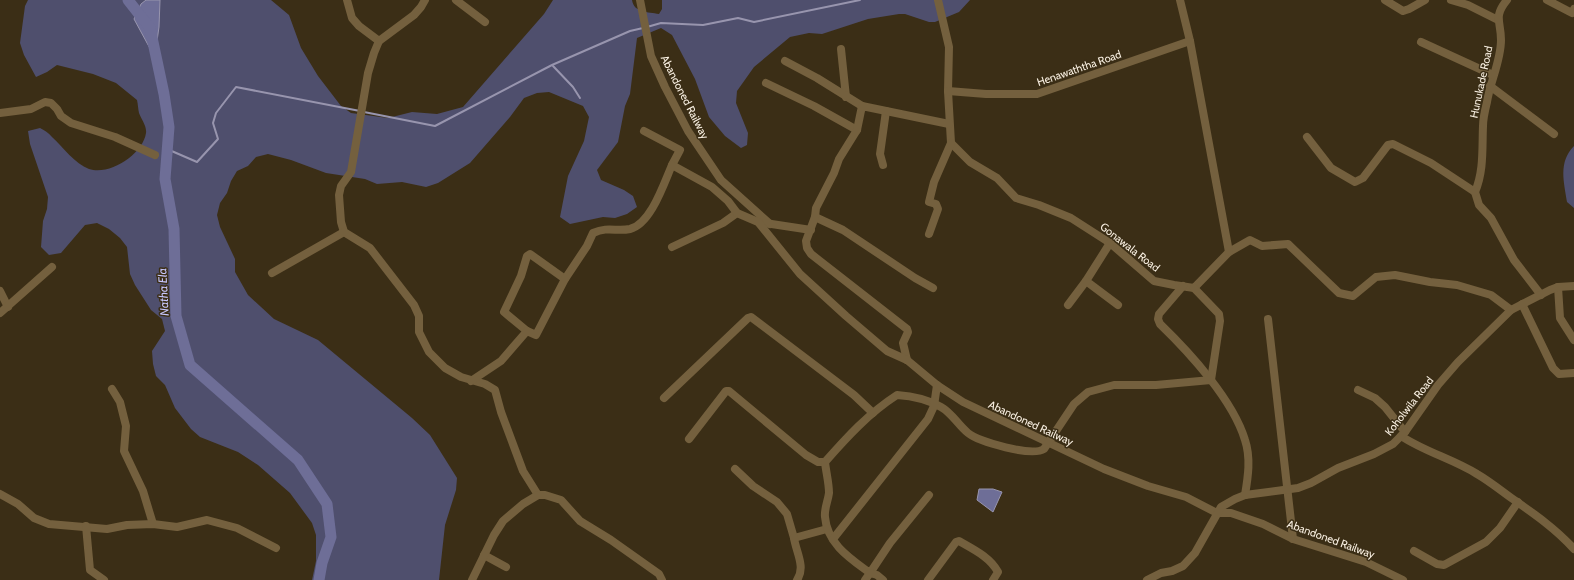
<svg xmlns="http://www.w3.org/2000/svg" width="1574" height="580" font-family="Cabin,sans-serif">
<rect width="100%" height="100%" fill="#3b2e16"/>
<g fill="#4f4f6d">
<path d="M28 0H271L289 15 301 48 318 76 341 106 351 113 388 118 412 112 437 114 463 107 544 14 553 0H632C634 13 648 12 659 14L662 9V0H970L959 12 935 22H929L905 14H899L868 19 822 34 809 33 790 37 754 67 737 91 736 103 748 133 747 145 741 148 725 136 709 117 695 79 672 35 661 28 637 38 630 94 625 106 618 142 597 170 601 180 624 190 633 196 637 207 627 214 615 218 603 217 570 224 560 217 568 176 584 141 589 117 583 106 549 92 537 93 524 98 510 117 470 163 438 183 426 187 402 182 377 184 365 179 326 173 291 160 268 154 256 157 248 166 237 171 231 181 227 193 220 203 217 215 220 227 235 259V272L248 295 274 319 318 340 412 418 430 435 457 478 456 490 445 525 439 580H312L316 561V535L312 523 290 493 258 465 238 452 200 437 191 429 175 408 165 385 156 376 153 364 152 351 165 331 162 319 151 310 135 285 130 274 127 247 120 238 109 229 97 223 85 225 61 253 49 255 41 247 43 221 47 209 48 197 30 144 28 131 40 128C44 130 49 133 52 137 63 147 75 164 89 169 110 176 143 154 146 133 147 126 141 119 139 113 138 109 138 104 137 100L116 83 93 74 57 65 47 72 36 77 24 55 20 43 25 6Z"/>
<path d="M1574 146V208L1567 202C1564 182 1558 162 1574 146Z"/>
</g>
<g fill="#6e6e97" stroke="#9895ae">
<polygon points="146,0 160,0 159,27 156,48 153,54 134,19 141,4"/>
<polygon points="979,489 993,489 1002,492 993,512 977,500"/>
</g>
<g fill="none" stroke-linecap="round" stroke-linejoin="round">
<g stroke="#9895ae" stroke-width="2">
<polyline points="647,27 661,23 703,25 738,18 754,22 860,0"/>
<polyline points="553,66 573,87 580,98"/>
<polyline points="364,112 435,126 552,65 630,31 643,28"/>
<polyline points="167,149 197,162 218,139 213,123 216,113 236,87 360,111"/>
</g>
<polyline stroke="#6e6e97" stroke-width="11" points="128,0 150,28 164,94 169,127 165,179 174,229 176,316 190,365 298,460 327,504 331,537 322,563 319,580"/>
<g stroke="#74603e" stroke-width="8">
<polyline points="347,0 352,18 359,26 379,41"/>
<polyline points="425,0 421,7 414,15 379,41 374,53 368,73 351,172 341,186 339,195 341,222 344,232 370,248 414,305 419,316 419,332 429,352 445,368 461,377 485,384 495,390 501,412 523,471 538,495"/>
<polyline points="456,0 485,22"/>
<polyline points="640,0 651,56 665,87 688,131 721,180 770,224"/>
<polyline points="938,0 949,47 948,91 951,143 970,162 997,178 1016,198 1039,205 1071,218 1110,243 1154,281 1174,285 1194,288 1229,252 1250,240 1262,246 1288,244 1339,293 1353,296 1376,277 1395,275 1430,282 1457,285 1491,295 1511,310"/>
<polyline points="1180,0 1190,41 1229,252"/>
<polyline points="1385,0 1403,11 1409,9 1425,0"/>
<polyline points="1451,0 1468,5 1498,20"/>
<path d="M1507 0C1493 17 1501 21 1501 40 1501 61 1490 82 1487 102 1485 110 1483 118 1483 126 1482 149 1484 171 1475 192L1479 205 1491 218 1514 260 1541 295"/>
<polyline points="1547,0 1572,13 1574,9"/>
<polyline points="1421,42 1493,75"/>
<polyline points="841,49 846,97"/>
<polyline points="785,61 817,78 862,106"/>
<polyline points="766,83 814,106 857,130"/>
<polyline points="1490,86 1554,134"/>
<polyline points="948,91 986,94 1037,94 1190,41"/>
<polyline points="0,113 31,109 45,102 51,103 57,109 61,116 71,123 115,137 155,155"/>
<polyline points="644,131 680,150 672,165"/>
<polyline points="1307,137 1331,168 1355,182 1363,178 1388,145 1393,144 1431,163 1475,192"/>
<polyline points="883,165 880,154 886,111"/>
<polyline points="815,217 843,230 915,278 933,288"/>
<polyline points="765,223 811,230"/>
<polyline points="929,234 938,209 936,204 929,202 934,182 951,143"/>
<polyline points="1110,243 1086,281 1118,305"/>
<polyline points="672,247 723,223 737,213"/>
<polyline points="272,273 344,232"/>
<path d="M1183 286 1159 314 1158 319 1160 324C1190 353 1233 400 1245 440 1251 458 1248 477 1245 495"/>
<polyline points="1558,287 1560,318 1574,340"/>
<polyline points="0,291 8,307"/>
<polyline points="1522,304 1553,368 1559,374 1574,373"/>
<polyline points="1068,305 1086,281"/>
<polyline points="0,313 52,267"/>
<polyline points="1268,319 1293,539"/>
<polyline points="527,331 504,312 521,276 527,256 530,254 565,279"/>
<polyline points="907,360 903,343 908,332 907,329 811,254 807,248 806,241 815,217 816,208 834,173 839,159 857,130 862,106 949,124"/>
<path d="M471 381 501 361 527 331 536 335 565 279 587 246 593 233C609 226 616 232 630 229 651 224 664 183 672 165L712 187 728 201 737 213 758 222 800 274 846 316 887 351 907 360 937 385 963 402 1104 469 1148 486 1186 497 1217 513H1231L1263 524 1293 539 1366 562 1403 580"/>
<polyline points="112,389 120,402 126,426 124,451 143,491 153,524"/>
<polyline points="1358,390 1375,398 1385,407 1405,432"/>
<polyline points="664,398 748,318 751,317 854,395 873,413"/>
<path d="M1401 436C1425 452 1453 459 1477 474 1489 481 1499 489 1510 497 1533 513 1555 528 1574 549"/>
<polyline points="689,439 726,391 729,391 806,455 818,462 825,462"/>
<polyline points="735,469 753,486 777,502 787,514 794,538 827,529"/>
<polyline points="0,494 18,504 34,518 49,524 107,529 127,525 153,524 177,527 207,520 237,528 276,548"/>
<path d="M929 495 890 543 870 573C851 559 827 544 825 517 824 509 828 501 829 493 829 483 826 472 825 462 847 437 869 413 897 395 912 396 927 399 941 407 952 413 958 425 968 433 979 442 1032 457 1044 449L1074 404 1088 392 1114 385H1156L1211 380 1220 321 1219 314 1194 288"/>
<polyline points="86,526 90,570 104,580"/>
<path d="M794 538C796 552 806 567 797 580"/>
<polyline points="833,539 928,419 934,406 937,385"/>
<polyline points="1414,551 1437,564 1444,565 1486,542 1500,528 1518,502"/>
<polyline points="484,555 506,567"/>
<polyline points="472,580 494,535 503,521 523,504 538,495 545,495 561,500 580,521 611,540 659,574 662,580"/>
<polyline points="865,580 870,573 877,575 883,580"/>
<path d="M928 580 956 542 959 541C973 549 990 557 998 572L993 580"/>
<polyline points="1147,580 1161,573 1172,571 1183,566 1195,553 1221,507 1235,499 1245,495 1298,488 1311,483 1338,468 1374,454 1393,444 1405,432 1438,385 1458,362 1511,310 1550,290 1558,287 1574,286"/>
</g>
</g>
<g text-anchor="middle" dominant-baseline="central" stroke-width="3" stroke-linejoin="round" paint-order="stroke">
<g font-size="11" fill="#f9f0e2" stroke="#3b2e16">
<text transform="translate(1079 68) rotate(-19)">Henawaththa Road</text>
<text transform="translate(1481 82) rotate(-78)">Hunukade Road</text>
<text transform="translate(685 97) rotate(63)">Abandoned Railway</text>
<text transform="translate(1130 247) rotate(38)">Gonawala Road</text>
<text transform="translate(1409 406) rotate(-52)">Koholwila Road</text>
<text transform="translate(1031 423) rotate(25)">Abandoned Railway</text>
<text transform="translate(1331 539) rotate(20)">Abandoned Railway</text>
</g>
<g font-size="12" font-style="italic" fill="#c7c7fe" stroke="#3b2e16">
<text transform="translate(163 292) rotate(-93)">Natha Ela</text>
</g>
</g>
</svg>
